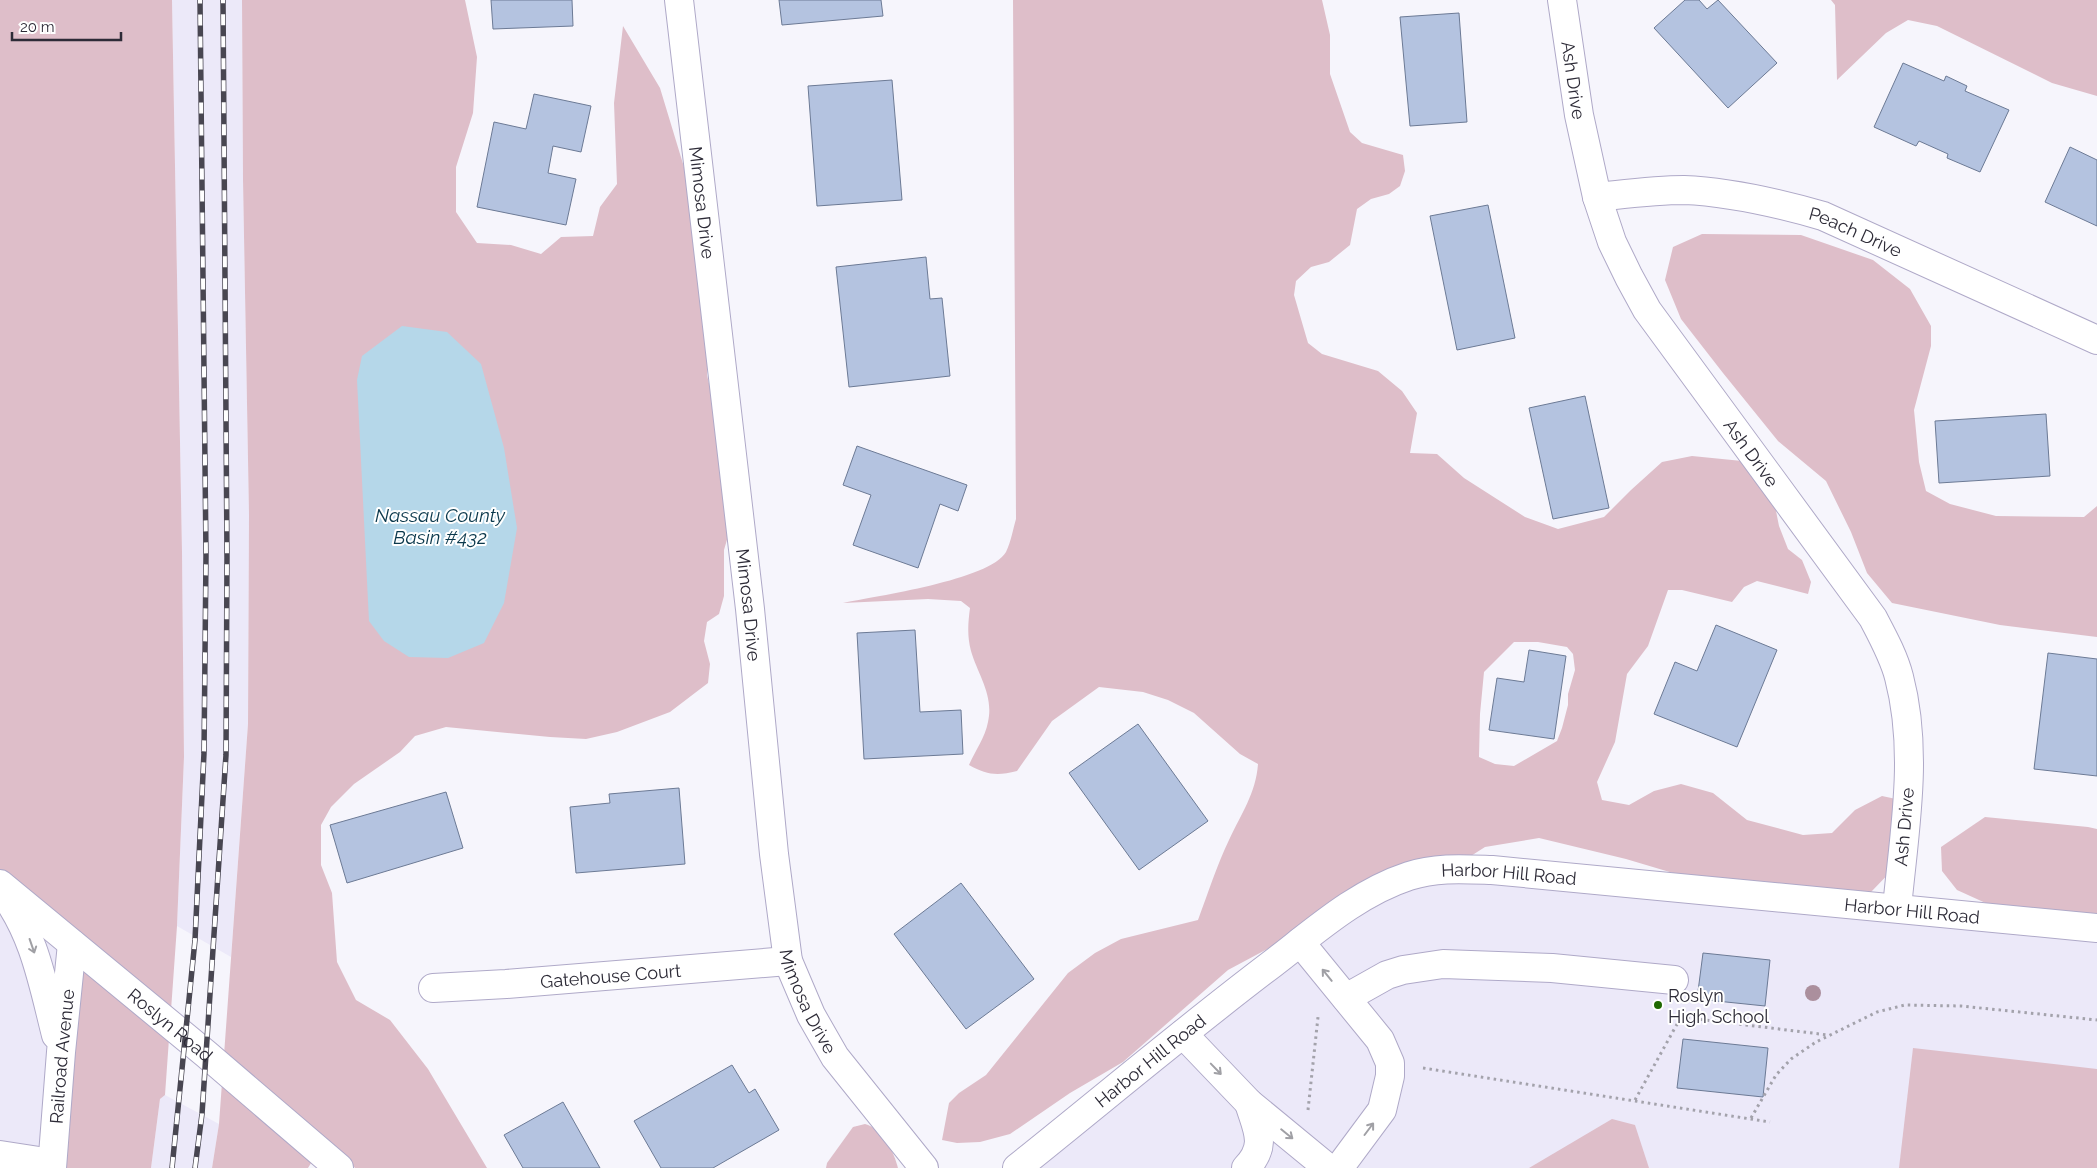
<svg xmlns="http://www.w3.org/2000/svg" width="2097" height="1168" font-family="Raleway,sans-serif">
<rect width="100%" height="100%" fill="#f6f5fc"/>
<g fill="#ece9f9">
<polygon points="172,0 242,0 243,181 249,515 248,724 231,957 177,926 184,757 182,552"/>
<polygon points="1409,876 2097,928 2097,1168 1017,1168"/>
<polygon points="0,884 72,944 52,1168 0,1168"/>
<polygon points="165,1095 219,1124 212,1168 151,1168 160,1099"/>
</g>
<g fill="#debec9" fill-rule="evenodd">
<polygon points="0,0 172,0 182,552 184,757 177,926 165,1095 160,1099 151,1168 52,1168 72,944 0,884"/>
<polygon points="242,0 465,0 477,57 473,113 456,167 456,212 477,243 511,245 541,254 561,237 593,236 600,207 617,184 614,103 623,26 660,88 707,243 707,375 737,505 724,550 724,596 719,614 707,622 704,641 710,664 708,683 670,712 617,732 586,739 550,737 446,727 415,736 400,752 354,784 331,807 321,825 321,865 332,893 337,962 356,1000 390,1020 428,1069 487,1168 355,1168 341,1153 319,1150 308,1168 212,1168 219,1124 248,724 249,515 243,180"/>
<path d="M1013 0H1322L1330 35V74L1350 132 1362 143 1403 155 1405 171 1400 186 1389 194 1371 199 1357 209 1350 245 1329 262 1311 267 1296 281 1294 295 1308 343 1322 354 1378 371 1402 391 1417 413 1410 453 1437 454 1464 478 1525 517 1558 529 1604 517 1631 490 1662 462 1692 456 1742 461 1770 481 1779 526 1788 549 1802 560 1811 582 1808 594 1757 581 1744 587 1732 602 1682 590H1668L1648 646 1627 674 1615 742 1597 782 1602 800 1629 805 1654 791 1681 784 1713 793 1747 820 1803 835 1832 833 1855 810 1882 796 1896 799 1898 864 1871 892 1833 899 1763 881 1720 887 1626 859 1539 838 1485 847 1452 868 1355 902 1228 970 1123 1062 1070 1093 1010 1134 980 1142 957 1143 942 1140 949 1103 959 1093 986 1075 1068 973 1095 953 1121 939 1198 920C1208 893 1217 865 1229 840 1241 814 1256 793 1258 764L1240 754 1194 713 1168 700 1143 692 1099 687 1052 721 1017 771C997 776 987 775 969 765 975 751 985 738 988 722 994 695 978 675 971 651 967 636 968 623 970 608L961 601 928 599 843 603C876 596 990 580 1006 552 1011 542 1013 529 1016 519ZM1514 642H1538L1567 647 1573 654 1575 670 1568 694V705L1562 728 1557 741 1514 766 1495 764 1479 757 1480 714 1484 672Z"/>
<polygon points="1831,0 2097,0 2097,96 2052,83 1937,26 1908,20 1886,33 1837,80 1835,5"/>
<polygon points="1702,234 1801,235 1873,260 1910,289 1931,326 1931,346 1914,410 1919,462 1926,491 1950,504 1996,516 2084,517 2097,506 2097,637 2000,625 1892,603 1867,573 1851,532 1826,481 1778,441 1723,373 1681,319 1665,280 1673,247"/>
<polygon points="1985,817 2088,827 2097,829 2097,915 1990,905 1957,890 1942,871 1941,847"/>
<polygon points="1913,1048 2097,1069 2097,1168 1899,1168"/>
<polygon points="1612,1119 1635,1125 1649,1168 1529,1168"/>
<path d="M865 1124C882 1128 894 1152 898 1168H826L827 1163 853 1127Z"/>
</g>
<polygon fill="#b5d7e9" points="402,326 447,332 481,364 504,448 517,528 504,603 484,643 448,658 409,657 384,641 369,621 357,380 362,356"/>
<g fill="#b4c3e0" stroke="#6c7a95">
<polygon points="491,0 572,0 573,26 493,29"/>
<polygon points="779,0 881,0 883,16 782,25"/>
<polygon points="1685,0 1699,0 1707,9 1718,0 1777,63 1728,108 1654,28"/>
<polygon points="1459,13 1467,122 1410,126 1400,17"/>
<polygon points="1903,63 1944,81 1946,76 1967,86 1965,91 2009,110 1980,172 1947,158 1948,154 1919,141 1916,146 1874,127"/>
<polygon points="892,80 902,200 817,206 808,86"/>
<polygon points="534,94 591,106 581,152 553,146 548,173 576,179 566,225 477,207 494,122 526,129"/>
<polygon points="2070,147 2097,160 2097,226 2045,202"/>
<polygon points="1488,205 1515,338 1457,350 1430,216"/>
<polygon points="926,257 930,299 942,298 950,376 849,387 836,267"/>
<polygon points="1585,396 1609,508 1553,519 1529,408"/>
<polygon points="2046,414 2050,476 1939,483 1935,421"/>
<polygon points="857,446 967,485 958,511 940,504 918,568 853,545 871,495 843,485"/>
<polygon points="1716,625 1777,650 1737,747 1654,714 1675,662 1697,671"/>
<polygon points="915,630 920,712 961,710 963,754 864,759 857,633"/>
<polygon points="1529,650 1566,656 1554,739 1489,730 1497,678 1524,682"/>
<polygon points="2048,653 2097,659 2097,776 2034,769"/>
<polygon points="1138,724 1208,821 1139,870 1069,773"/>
<polygon points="679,788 685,864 576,873 570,807 610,803 609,794"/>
<polygon points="446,792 463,848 347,883 330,825"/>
<polygon points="961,883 1034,979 966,1029 894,934"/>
<polygon points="1703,953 1770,960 1765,1006 1697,999"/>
<polygon points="1683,1039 1768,1048 1763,1097 1677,1088"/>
<polygon points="732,1065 749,1093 755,1089 779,1130 713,1168 661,1168 634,1121"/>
<polygon points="563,1102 600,1168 523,1168 504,1135"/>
</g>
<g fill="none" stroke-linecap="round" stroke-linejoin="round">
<g stroke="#afa9c8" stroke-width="30">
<g id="minor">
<path id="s1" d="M679 0 750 609 774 854 788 961 811 1015 835 1057 924 1168"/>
<path id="s2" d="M1562 0 1579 115 1597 197 1612 242 1629 277 1647 310 1873 618C1883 637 1894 657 1899 677 1919 753 1904 832 1897 908"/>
<path id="s3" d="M1597 197C1626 194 1655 190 1684 190 1732 192 1778 203 1823 216L2097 340"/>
<path d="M0 889C34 931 43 984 56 1035"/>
<polyline points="1300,942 1380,1040 1390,1063 1390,1076 1382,1110 1339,1168"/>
<path id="s4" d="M433 988 506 984 788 961"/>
<polyline points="1346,998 1387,975 1403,970 1443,964 1552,968 1674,980"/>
<polyline points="1183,1034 1249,1103 1328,1168"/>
<polyline points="0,1155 52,1163"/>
<path id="s5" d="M52 1168 61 1052 72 944"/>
<path id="s6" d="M1017 1168C1102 1100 1186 1029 1272 964 1315 931 1357 893 1409 876 1436 867 1464 869 1492 870L2097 928"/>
<path d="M1246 1168C1268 1145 1257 1130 1249 1103"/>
</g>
</g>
<g stroke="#afa9c8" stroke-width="30">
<g id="major">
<path id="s7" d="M0 884 206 1054 339 1168"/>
</g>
</g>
<g stroke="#a3a2ab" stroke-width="3" stroke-dasharray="2.5 4" stroke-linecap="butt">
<polyline points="1681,1017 1828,1035"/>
<polyline points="1423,1068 1770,1122"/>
<polyline points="1635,1100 1681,1017"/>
<polyline points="1308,1110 1318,1017"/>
<polyline points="1751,1118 1776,1075 1791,1059 1816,1042 1877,1012 1905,1005 1961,1006 2097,1020"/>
</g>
<use href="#minor" stroke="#fff" stroke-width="28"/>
<use href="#major" stroke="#fff" stroke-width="28"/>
<g stroke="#484651" stroke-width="5.5">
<g id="rail">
<polyline points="172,1168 195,940 204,753 206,556 200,0"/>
<polyline points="195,1168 202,1114 226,755 227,557 223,0"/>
</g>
</g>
<use href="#rail" stroke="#fff" stroke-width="4" stroke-dasharray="11" stroke-linecap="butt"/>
</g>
<circle fill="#ab8f9d" cx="1813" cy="993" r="8"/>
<defs><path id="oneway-shaft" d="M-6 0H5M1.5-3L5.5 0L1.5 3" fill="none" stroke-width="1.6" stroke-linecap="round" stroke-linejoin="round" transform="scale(1.25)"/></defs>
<g stroke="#a0a0a5">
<use href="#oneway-shaft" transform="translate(32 946) rotate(71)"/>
<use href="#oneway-shaft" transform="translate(1327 975) rotate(-129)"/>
<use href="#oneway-shaft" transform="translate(1216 1069) rotate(46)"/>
<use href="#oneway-shaft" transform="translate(1369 1129) rotate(-53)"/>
<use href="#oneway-shaft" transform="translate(1287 1134) rotate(39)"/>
</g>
<circle fill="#1f6801" stroke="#fff" stroke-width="2" cx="1658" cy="1005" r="5"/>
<g text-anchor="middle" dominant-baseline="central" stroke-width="4" stroke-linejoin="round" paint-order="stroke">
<g font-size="18" fill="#2d2b37" stroke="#fff">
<text stroke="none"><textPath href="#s2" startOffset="81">Ash Drive</textPath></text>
<text stroke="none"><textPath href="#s1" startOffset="204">Mimosa Drive</textPath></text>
<text stroke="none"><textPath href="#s3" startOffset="265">Peach Drive</textPath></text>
<text stroke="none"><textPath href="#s2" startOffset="501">Ash Drive</textPath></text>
<text stroke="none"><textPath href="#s1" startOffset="609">Mimosa Drive</textPath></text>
<text transform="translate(1904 827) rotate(-85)">Ash Drive</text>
<text stroke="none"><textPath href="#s6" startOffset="591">Harbor Hill Road</textPath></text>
<text stroke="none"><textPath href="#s6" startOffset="996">Harbor Hill Road</textPath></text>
<text stroke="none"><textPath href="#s4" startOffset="178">Gatehouse Court</textPath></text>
<text stroke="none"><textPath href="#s1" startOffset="1012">Mimosa Drive</textPath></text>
<text stroke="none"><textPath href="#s7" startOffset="221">Roslyn Road</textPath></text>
<text stroke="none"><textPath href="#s5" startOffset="112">Railroad Avenue</textPath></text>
<text stroke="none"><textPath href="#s6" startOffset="171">Harbor Hill Road</textPath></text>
</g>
<g font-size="18" fill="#2d2b37" stroke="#fff" text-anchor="start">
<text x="1668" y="995">Roslyn<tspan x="1668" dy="21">High School</tspan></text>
</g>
<g font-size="19" font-style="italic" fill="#0a384c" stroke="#fff">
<text x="440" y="515">Nassau County<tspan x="440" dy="22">Basin #432</tspan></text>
</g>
</g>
<path d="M12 32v8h109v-8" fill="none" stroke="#2d2b37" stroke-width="2.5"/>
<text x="20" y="32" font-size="15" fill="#2d2b37" stroke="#ffffff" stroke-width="4" paint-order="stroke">20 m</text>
</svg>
